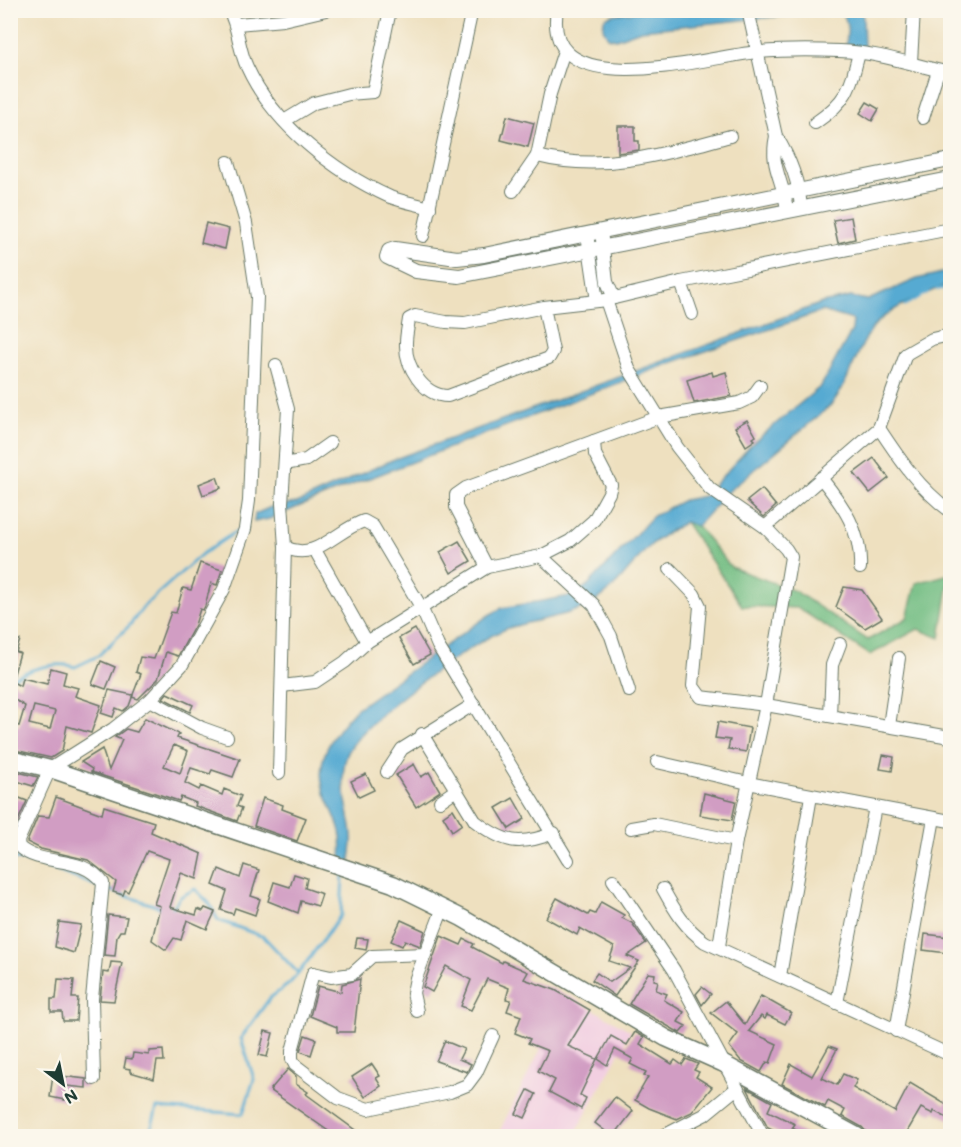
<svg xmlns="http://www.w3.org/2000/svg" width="961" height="1147" font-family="Mali,sans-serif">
<rect width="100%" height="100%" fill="#fbf7ec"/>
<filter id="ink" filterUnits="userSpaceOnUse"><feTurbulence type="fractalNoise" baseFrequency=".0167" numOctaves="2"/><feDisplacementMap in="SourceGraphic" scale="12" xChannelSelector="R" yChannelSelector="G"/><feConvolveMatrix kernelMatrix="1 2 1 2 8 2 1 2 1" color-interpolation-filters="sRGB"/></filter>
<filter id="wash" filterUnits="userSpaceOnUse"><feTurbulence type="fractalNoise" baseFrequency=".008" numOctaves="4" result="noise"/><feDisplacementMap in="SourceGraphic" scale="24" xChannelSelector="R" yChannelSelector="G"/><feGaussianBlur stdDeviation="1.35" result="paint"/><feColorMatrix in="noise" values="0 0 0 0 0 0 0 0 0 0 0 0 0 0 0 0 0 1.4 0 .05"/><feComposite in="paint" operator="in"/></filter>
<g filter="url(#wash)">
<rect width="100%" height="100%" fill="#eee0bf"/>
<polygon fill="#f2cfe1" points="568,995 631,1031 574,1136 509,1136 499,1132"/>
<polygon fill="#75be84" stroke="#4a7e5c" stroke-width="1.5" points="685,522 697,526 731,567 795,591 868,640 907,618 916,583 950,574 940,638 918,629 870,655 798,608 742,606"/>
<g fill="#56aad2" stroke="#3a7483" stroke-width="1.5">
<path d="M644 11H820L795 15 641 30 616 39 608 37 603 28 604 19C615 11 630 14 644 11Z"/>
<path d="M840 11H860L863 17 864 50H845C847 36 851 22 840 11Z"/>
<path d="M950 271V283C928 293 884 309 871 330 854 355 849 385 829 407L730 490 697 526 685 522C673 529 661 536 651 545 633 562 618 587 597 600 565 620 539 617 506 629 472 642 359 722 347 755 337 783 350 808 352 836 353 845 350 854 350 863L341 858C344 829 336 821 326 796 311 762 334 732 356 709L489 615 502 608 570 596 587 586 653 516 684 500 704 496 754 442 821 386 852 330 853 320 822 311 800 319 671 363 344 488 269 519 254 522 255 514 271 507 297 503 392 460 822 303 851 297 868 300 917 279Z"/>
</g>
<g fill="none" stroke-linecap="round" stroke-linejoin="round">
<g stroke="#56aad2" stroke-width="3">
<polyline points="937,289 950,288"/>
<polyline points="905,305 928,292"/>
<path d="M10 679C29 670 55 660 75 667L98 656 129 626 144 606 202 554 240 529"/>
<polyline points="10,858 34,862 100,887"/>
<polyline points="106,889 162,908"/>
<polyline points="171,910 180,897 195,889 209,903 218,920 264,937 298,973"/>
<polyline points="149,1136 157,1108 243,1114 254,1079 241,1038 270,998 289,984 298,974 341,915 343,874"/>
</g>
</g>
<g id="blocks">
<g fill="#d19dc3" fill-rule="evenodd">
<polygon points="867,102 879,109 872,121 860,113"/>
<polygon points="507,116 534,123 528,147 501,140"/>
<polygon points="618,126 635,126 635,141 639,141 639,150 618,153"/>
<polygon points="851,217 855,239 838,243 833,220"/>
<polygon points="206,223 229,229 225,249 201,243"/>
<polygon points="712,372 713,376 726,372 731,396 694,403 687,380"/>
<polygon points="747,420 756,436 753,438 755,440 746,446 735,427"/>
<polygon points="874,458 889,478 870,493 854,473"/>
<polygon points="217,477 221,488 203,495 199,484"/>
<polygon points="762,489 776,506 764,517 747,501"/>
<polygon points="459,541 471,561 451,573 440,552"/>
<polygon points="200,563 222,570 217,585 211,583 205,606 203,610 200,609 195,625 178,656 166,652 158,679 138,699 132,697 141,674 136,672 140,657 154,659 171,612 176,613 183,588 191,590"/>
<polygon points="844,587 862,590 882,618 865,628 836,607"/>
<polygon points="415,629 430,655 414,664 399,638"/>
<polygon points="10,637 20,640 16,652 20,653 13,677 10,676"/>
<polygon points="101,661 115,667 106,689 92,684"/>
<path d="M51 668 66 672 63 684 78 688 75 696 101 705 91 733 67 726 62 751 51 758 10 749V724L19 726 25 706 10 697V687L13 682 20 686 22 678 47 684ZM34 706 55 711 50 729 29 724Z"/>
<polygon points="109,690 133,695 129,706 123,711 116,708 113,717 101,713"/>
<polygon points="167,693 193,705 190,712 163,698"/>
<path d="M145 718 179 734 177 738 240 759 233 777 212 770 210 774 191 768 185 783 199 790 201 786 222 795 224 789 241 796 237 806 242 808 237 821 195 806 196 803 181 797 179 801 91 772 92 769 81 762 102 749 109 770 122 740 115 737 126 729 137 732ZM174 745 188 751 180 773 164 766Z"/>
<polygon points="718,722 750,728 746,752 728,749 730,740 715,738"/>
<polygon points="883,755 894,757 892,771 880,769"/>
<polygon points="414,764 421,777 429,772 440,791 416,807 396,775"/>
<polygon points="10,770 38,777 33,786 10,779"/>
<polygon points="366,774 374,790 359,797 351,781"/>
<polygon points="704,793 736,801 732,820 700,815"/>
<polygon points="17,797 27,801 10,838 10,813"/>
<polygon points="56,797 102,814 104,806 154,822 151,832 202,854 197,879 181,873 170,907 196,915 198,909 203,911 205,908 215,912 207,929 187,920 181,940 174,938 166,950 152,940 160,906 154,904 169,859 147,851 128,892 125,890 123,895 113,892 116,882 88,860 41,849 27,842 38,816 49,817"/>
<polygon points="263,798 283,805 282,809 306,818 297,841 254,826"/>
<polygon points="513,798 525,819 509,829 496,808"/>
<polygon points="453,809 462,824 452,831 443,816"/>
<polygon points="244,865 259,870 251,896 260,899 255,915 235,908 233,914 221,910 227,891 213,885 219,869 240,878"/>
<polygon points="294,874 307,878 305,888 322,894 318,906 301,901 298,913 268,901 274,882 290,887"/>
<polygon points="557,898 588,915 590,912 595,914 601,902 624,915 622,918 632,923 646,943 627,956 639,961 615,996 592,980 597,973 610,982 630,968 609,961 614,947 580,928 577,935 546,918"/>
<polygon points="108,915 127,917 124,931 120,931 117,936 115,956 104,955"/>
<polygon points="401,920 425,931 420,946 405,940 402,946 391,941"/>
<polygon points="59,922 81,925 74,953 55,947"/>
<polygon points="925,934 949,937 947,953 923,950"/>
<polygon points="441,936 461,945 464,939 474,944 472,947 502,963 503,961 528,972 524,979 555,990 590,1010 568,1046 597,1059 580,1095 586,1098 581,1109 549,1092 555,1080 538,1071 548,1051 528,1043 530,1039 515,1033 521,1016 507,1011 511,1000 506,999 509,988 487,979 471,1010 461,1006 471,980 446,966 432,992 423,987"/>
<polygon points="357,938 368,939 366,950 355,948"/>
<polygon points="111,962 122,963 114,1001 100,1000 103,972 109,973"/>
<polygon points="648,973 655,974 654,980 658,981 656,990 667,994 664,1000 684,1012 678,1022 686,1026 680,1033 629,1004"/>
<polygon points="58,979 74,980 72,998 78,998 76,1021 63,1021 62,1012 51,1012 51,999 56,999"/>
<polygon points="360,979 354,1032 337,1032 337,1027 310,1016 318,986 341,992 342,984"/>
<polygon points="702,987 711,994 702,1005 696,994"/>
<polygon points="761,996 791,1013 785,1024 767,1015 765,1019 761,1016 749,1031 777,1044 770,1063 767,1062 761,1072 741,1061 729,1046 738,1034 711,1013 726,1001 745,1025"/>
<polygon points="265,1031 273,1033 267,1057 259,1055"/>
<polygon points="635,1032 644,1037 640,1044 672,1064 675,1060 682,1065 686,1059 698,1064 694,1070 699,1072 696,1077 712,1087 692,1112 677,1119 649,1108 635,1100 648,1077 644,1076 646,1072 630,1064 633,1059 615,1049 607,1065 598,1059 611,1036 627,1045"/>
<polygon points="305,1035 316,1039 311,1055 300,1051"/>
<polygon points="445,1041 464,1049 459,1059 471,1064 467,1072 436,1061"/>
<polygon points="829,1046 837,1049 822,1078 837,1085 843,1074 857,1080 853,1088 895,1112 910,1083 945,1104 951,1094 951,1120 934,1111 933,1114 921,1108 904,1137 871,1137 862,1127 842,1116 845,1110 828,1101 825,1107 782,1084 791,1064 812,1076"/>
<polygon points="163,1050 164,1061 157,1061 154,1079 130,1072 130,1069 124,1068 126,1058 132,1059 133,1053 149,1055 149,1051"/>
<polygon points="372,1064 380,1076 376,1078 381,1086 365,1097 352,1077"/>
<polygon points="288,1069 296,1076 296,1084 308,1092 306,1094 355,1130 350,1137 337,1137 270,1090"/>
<polygon points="53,1075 86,1079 86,1088 67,1086 65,1100 50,1097"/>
<polygon points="747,1088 772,1102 768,1111 795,1124 792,1128 810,1137 786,1137 768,1128"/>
<polygon points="528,1090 536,1094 525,1118 516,1114"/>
<polygon points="615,1097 633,1111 613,1137 595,1123"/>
</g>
</g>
</g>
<g filter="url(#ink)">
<use href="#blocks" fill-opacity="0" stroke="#677665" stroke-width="1.5"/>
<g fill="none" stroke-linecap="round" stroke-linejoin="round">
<g stroke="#677665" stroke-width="14">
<g id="minor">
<path d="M229 10C239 28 238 48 247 67 273 124 334 172 390 197 403 202 417 204 430 208"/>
<path d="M557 10C541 107 709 56 758 52 784 50 813 50 839 51 878 52 913 65 950 73"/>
<path d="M748 10 776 136C790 158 799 182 801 208"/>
<polyline points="237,24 283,20 326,10"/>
<path d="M564 51 550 94 537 156C604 173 664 154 730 136"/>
<polyline points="911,62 914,10"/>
<polyline points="923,118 938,71"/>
<polyline points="284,121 314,103 349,94 373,92 390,10"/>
<path d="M815 123C847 101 850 89 859 53"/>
<path d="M776 136C769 168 784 179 787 211"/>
<polyline points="513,191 537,156"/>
<polyline points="601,231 607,282 614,298"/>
<polyline points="587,234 597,301"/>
<polyline points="423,236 472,10"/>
<polyline points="681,282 692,314"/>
<polyline points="606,300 629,369 677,447 710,489 765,527 786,549 791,557 766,705 736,841 719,946"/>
<path d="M544 307 553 351 549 358 448 396C423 396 405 366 406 343 406 335 408 327 409 319L415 316 446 322 465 323 544 307 606 300 681 282 950 229"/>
<polyline points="276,365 288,409 282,503 285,547 279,773"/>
<path d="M879 428C900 460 919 488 950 511"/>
<polyline points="285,464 306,460 330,443"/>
<path d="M821 478C843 505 862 532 860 568"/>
<polyline points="765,527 879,428 906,354 932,339 950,335"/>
<path d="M285 547C315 563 336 530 364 521L373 526 421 607 438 646 568 860"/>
<polyline points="315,550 367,642"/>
<polyline points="541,556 594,605 611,636 629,691"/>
<polyline points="487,567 456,507 456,495 466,488 659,417 739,403 752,397 760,386"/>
<polyline points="670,569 694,594 700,606 693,686 701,697 766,705 950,737"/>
<polyline points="282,686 315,682 345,662 367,642 487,567 541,556 570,541 594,520 609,493 611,485 595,454 594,441"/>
<polyline points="150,700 202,728 227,737"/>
<polyline points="830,716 832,665 840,644"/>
<polyline points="889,726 899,658"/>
<path d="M422 734 475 821C505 844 520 846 554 833"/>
<polyline points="657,762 748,783 950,821"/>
<polyline points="387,772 402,749 474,704"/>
<polyline points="440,801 456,790"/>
<polyline points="631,828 654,824 736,841"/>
<polyline points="613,880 674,970 763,1136"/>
<path d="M663 889C675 911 685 928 705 942L950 1055"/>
<polyline points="425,954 372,956 352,974 331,977 313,973 292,1051 292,1059 295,1065 338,1098 368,1109 450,1092 467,1085 476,1073 493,1036"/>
<polyline points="780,976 811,796"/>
<polyline points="837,1003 875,807"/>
<polyline points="417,1011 413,993 416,978 443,908"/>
<polyline points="896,1031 934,818"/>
<path d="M94 1079 92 999 103 883C81 853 43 868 19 847L18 841 50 769 113 729 150 700 182 665 224 589 245 529 249 501 257 297 246 223 228 162"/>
<polyline points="663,1136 704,1115 737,1088"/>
</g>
</g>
<g stroke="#677665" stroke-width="16">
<polyline id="tertiary" points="950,160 484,255 457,258 395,249 389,251 387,257 416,271 459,276 950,179"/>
</g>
<g stroke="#677665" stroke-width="19">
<polyline id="secondary" points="10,759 50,769 393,884 462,918 666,1038 722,1063 857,1136"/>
</g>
<use href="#minor" stroke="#fff" stroke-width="12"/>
<use href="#tertiary" stroke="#fff" stroke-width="14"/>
<use href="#secondary" stroke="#fff" stroke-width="16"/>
</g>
</g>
<rect width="961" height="1147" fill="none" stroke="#fbf7ec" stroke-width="36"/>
<g transform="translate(63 1084) rotate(148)" stroke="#fbf7ec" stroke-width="4.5" paint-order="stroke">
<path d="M0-4.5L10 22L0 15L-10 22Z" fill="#1f3d34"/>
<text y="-9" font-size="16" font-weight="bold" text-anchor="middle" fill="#1f3d34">N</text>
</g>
</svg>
